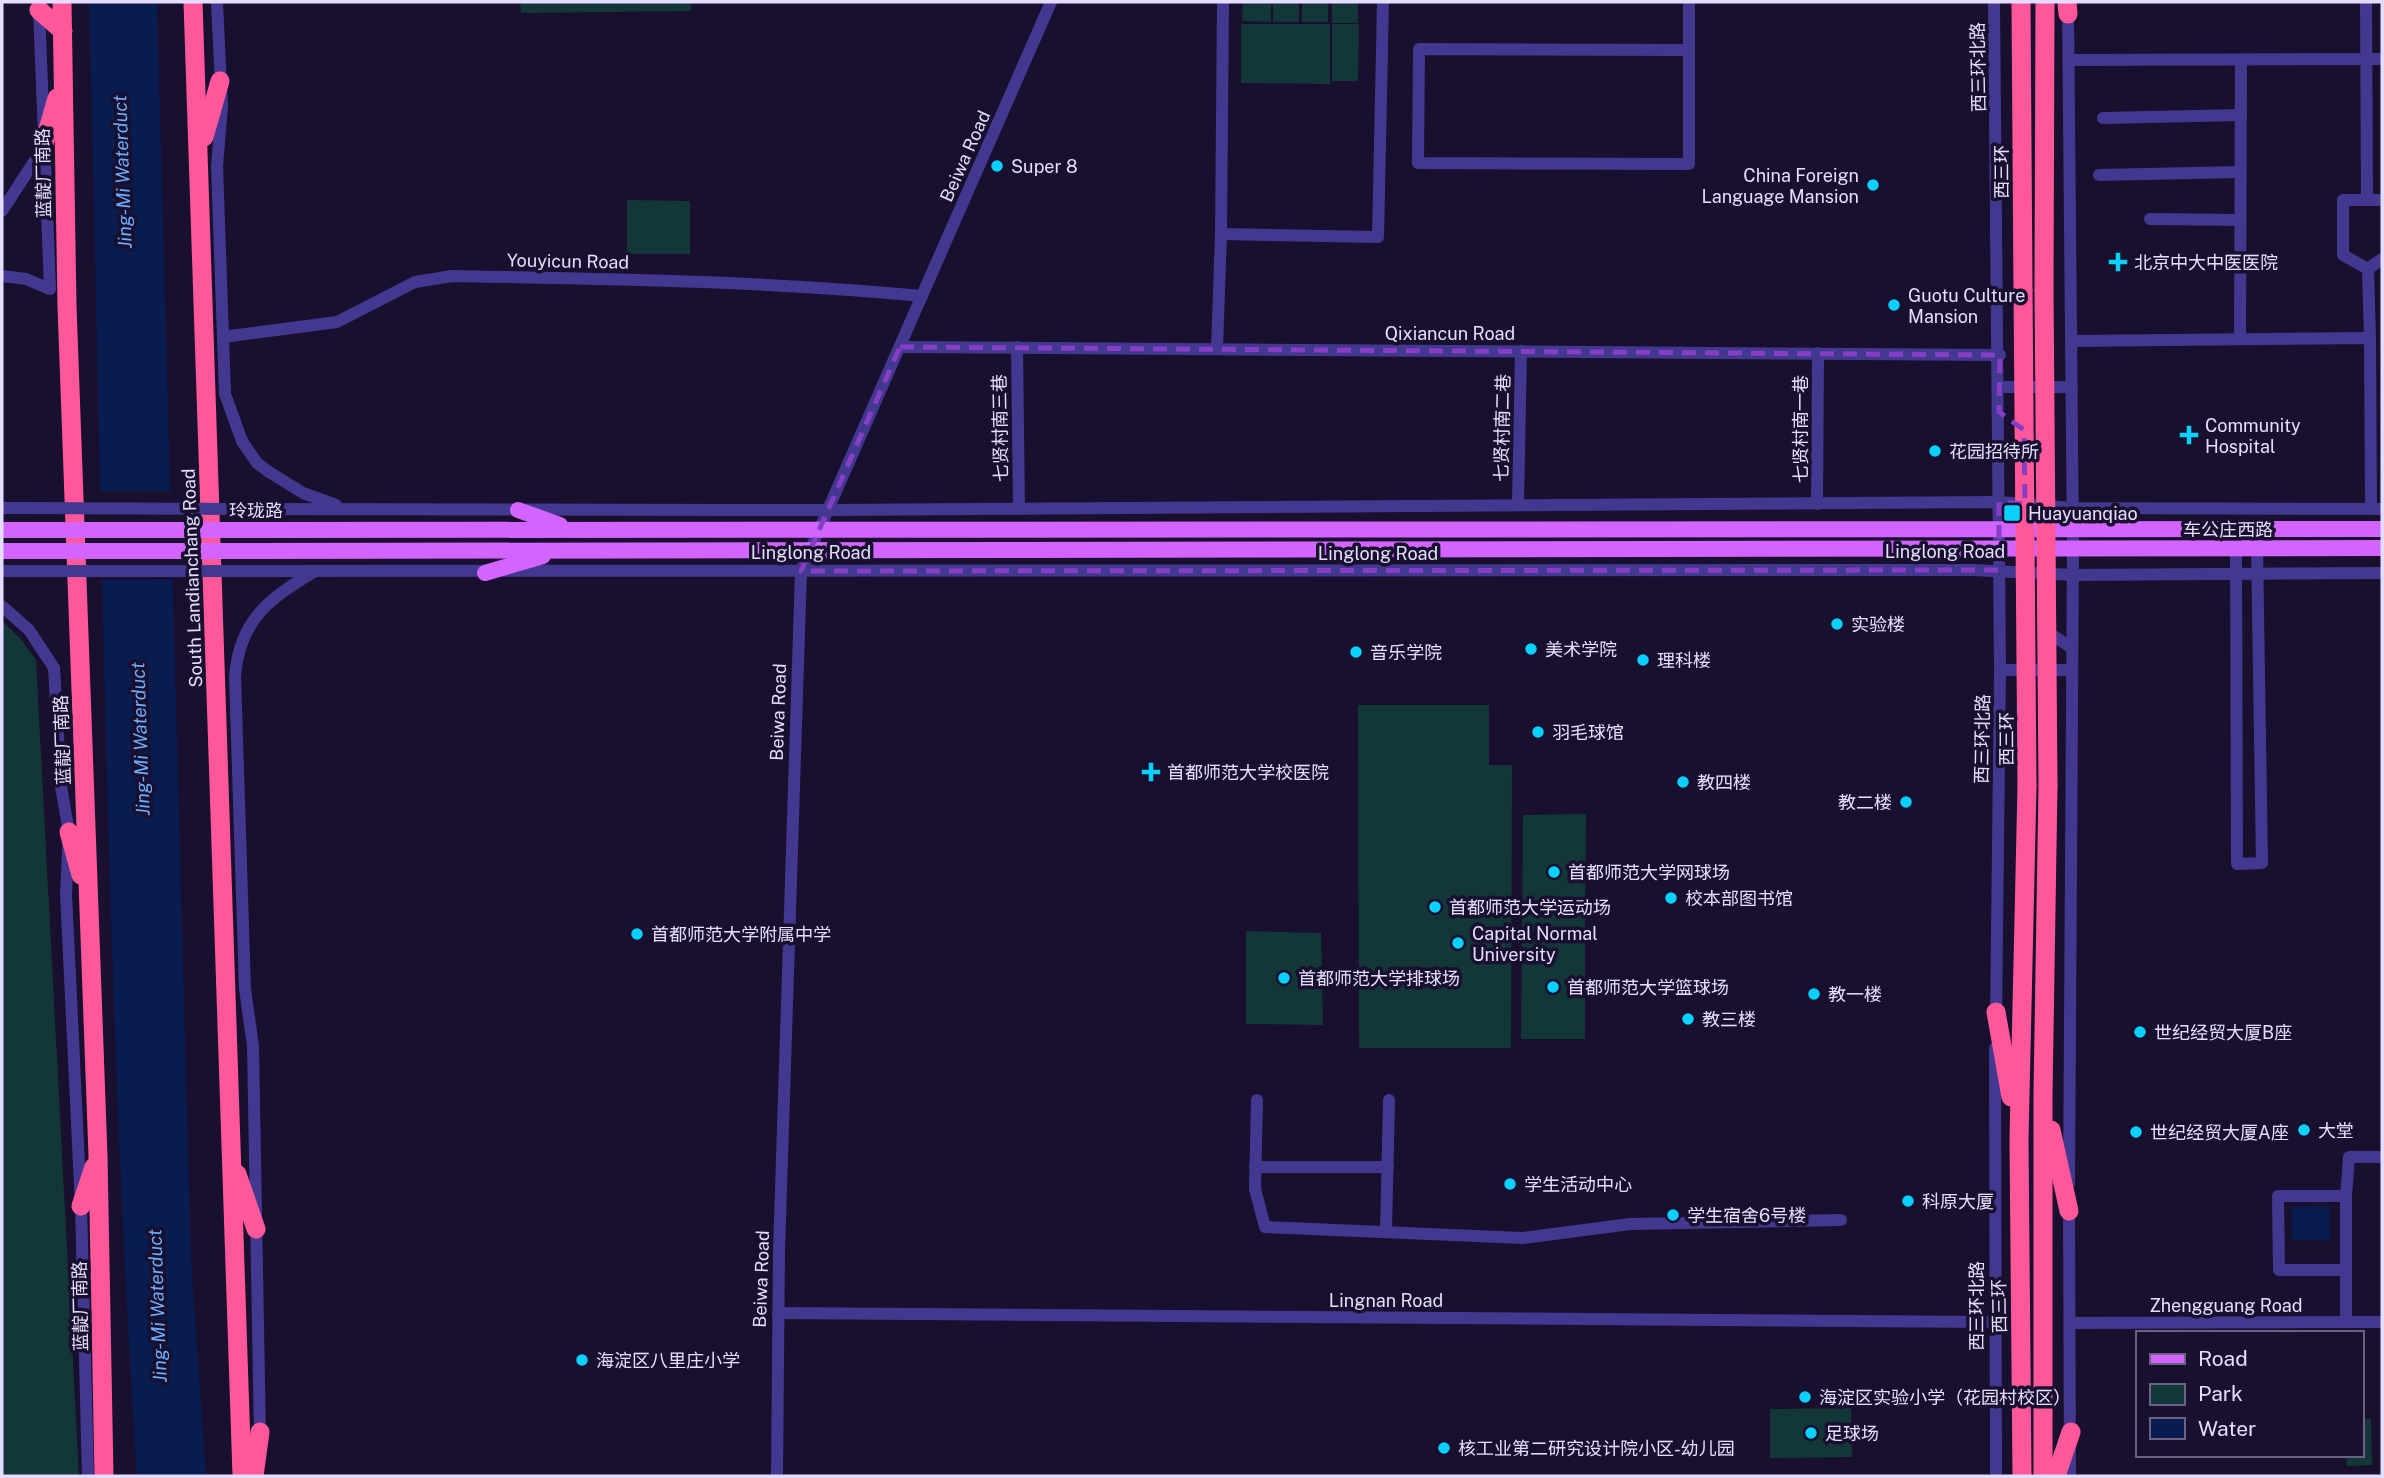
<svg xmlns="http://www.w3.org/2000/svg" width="2384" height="1478" font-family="'Public Sans','Noto Sans SC',sans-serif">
<rect width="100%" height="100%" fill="#18102e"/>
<g fill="#133738">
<polygon points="520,2 691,2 691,11 521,13"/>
<polygon points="1243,2 1271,2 1271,22 1242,21"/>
<rect x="1273" y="2" width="26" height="20"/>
<rect x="1302" y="2" width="26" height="20"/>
<rect x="1332" y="2" width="26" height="21"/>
<polygon points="1241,24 1330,24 1330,84 1241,83"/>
<polygon points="1332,24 1359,24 1358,81 1332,81"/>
<polygon points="627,200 690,201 690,254 627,254"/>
<polygon points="2,621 20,638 36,660 79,1476 2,1476"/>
<polygon points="1358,705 1489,705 1489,765 1512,765 1511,1048 1359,1048"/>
<polygon points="1586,814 1585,931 1522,930 1523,815"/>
<polygon points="1246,931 1321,933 1323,1025 1246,1024"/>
<polygon points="1522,936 1585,936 1585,1039 1521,1039"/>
<polygon points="1851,1408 1852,1457 1770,1458 1770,1409"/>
<polygon points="2361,1419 2371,1419 2372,1465 2347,1466 2346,1455 2361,1455"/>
</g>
<g fill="#081c4f">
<path d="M89 2H157L191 1260 206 1476H137C105 986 102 493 89 2Z"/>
<polygon points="2330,1206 2330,1240 2292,1240 2292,1207"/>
</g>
<polygon fill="#18102e" points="98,491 174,491 176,579 101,580"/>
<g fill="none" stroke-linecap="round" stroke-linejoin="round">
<g stroke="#433890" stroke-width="12">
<polyline points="217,2 222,106 217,166 225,394 242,441"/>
<polyline points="1223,2 1221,234 1378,237 1383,2"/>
<polyline points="1994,2 2000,670 1996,1020"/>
<polyline points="2366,2 2367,199"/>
<polyline points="2068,9 2073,548 2069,1184"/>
<polyline points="1688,50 1419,49 1418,163 1689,164 1689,2"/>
<polyline points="2069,60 2382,59"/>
<polyline points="2103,118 2241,115"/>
<polyline points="2099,175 2240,172"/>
<polyline points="2,211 43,148"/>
<polyline points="2150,219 2240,220"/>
<polyline points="2368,269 2343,255 2343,200 2382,200"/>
<polyline points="2368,269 2370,338"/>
<polyline points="2368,269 2382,259"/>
<polyline points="2,276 26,279 50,289 39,9"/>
<path d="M223 337 337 322 415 282 452 276C609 279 766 281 922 296"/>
<polyline points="2240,339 2241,60"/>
<polyline points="2071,341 2370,338 2371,509"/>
<polyline points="900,347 2000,355"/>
<polyline points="1017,347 1019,509"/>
<polyline points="1217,348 1221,234"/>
<polyline points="2000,387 2072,387"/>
<polyline points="269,472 303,493 336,505"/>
<polyline points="1817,504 1818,353"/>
<polyline points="1518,505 1521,351"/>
<polyline points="2,508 20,508"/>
<polyline points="240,509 827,510 1999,502 2073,508 2382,509"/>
<polyline points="2236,548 2237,864 2262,863 2257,548"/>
<polyline points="2,571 23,571"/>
<polyline points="240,571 1973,570 2073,575 2382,573"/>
<polyline points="2,606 29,630 54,668 61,787 69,832 66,894 81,1206 88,1476"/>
<polyline points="2043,629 2072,648"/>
<polyline points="2000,670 2072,670"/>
<polyline points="1995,1048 1996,1476"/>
<polyline points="1257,1100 1255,1189 1265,1227 1523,1238 1630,1224 1841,1220"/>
<polyline points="1255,1167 1388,1167"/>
<polyline points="2346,1196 2349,1157 2382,1157"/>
<polyline points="2069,1206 2070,1476"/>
<polyline points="1386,1232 1389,1100"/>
<polyline points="778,1313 1994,1322"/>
<polyline points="2346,1322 2346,1196 2278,1196 2279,1270 2346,1270"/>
<polyline points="2070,1323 2382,1322"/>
<path d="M260 1437 253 1046 245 989 235 676C240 619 269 599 315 571"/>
<polyline points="777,1476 779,1251 801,571 1051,2"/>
</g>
<g stroke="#d364ff" stroke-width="16">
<polyline points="518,510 560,525"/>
<polyline points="2,530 21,530"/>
<polyline points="241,530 2382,529"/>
<polyline points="2,551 23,551"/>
<polyline points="241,551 2382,548"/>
<polyline points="485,573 543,556"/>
</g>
<g stroke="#ff589a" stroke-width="19">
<polyline points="62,2 67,306 98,1156 104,1476"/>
<polyline points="193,2 242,1476"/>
<polyline points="2021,2 2023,290"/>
<polyline points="2067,2 2068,14"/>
<polyline points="39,10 63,31"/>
<polyline points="204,137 220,81"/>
<polyline points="43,147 57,98"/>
<polyline points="2044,290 2045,2"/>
<polyline points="69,832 81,875"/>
<polyline points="1996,1012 2011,1097"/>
<polyline points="2051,1130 2069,1211"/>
<polyline points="237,1174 256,1229"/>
<polyline points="81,1206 94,1167"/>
<polyline points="254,1476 260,1432"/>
<polyline points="2022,1476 2019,1139 2027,786"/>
<polyline points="2043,1476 2043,1094 2048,786"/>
<polyline points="2056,1476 2071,1432"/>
</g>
<g stroke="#433890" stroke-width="12">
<polyline points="242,441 257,463 269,472"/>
<polyline points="20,508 240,509"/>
<polyline points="23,571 240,571"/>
</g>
<g stroke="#d364ff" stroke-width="16">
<polyline points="21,530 241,530"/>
<polyline points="23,551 241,551"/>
</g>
<g stroke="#ff589a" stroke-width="19">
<polyline points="2023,290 2027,786"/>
<polyline points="2044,290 2048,786"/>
</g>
</g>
<path fill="none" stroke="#863ec5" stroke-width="5" stroke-dasharray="14 9" stroke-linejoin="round" d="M900 347 2000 355 1999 412 2024 430 2025 504 1999 502V570L801 571Z"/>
<g fill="#09d1ff" stroke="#18102e" stroke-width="2.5">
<circle cx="997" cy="166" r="7"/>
<circle cx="1873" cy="185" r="7"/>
<path d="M2114.5 251.5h7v7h7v7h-7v7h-7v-7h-7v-7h7z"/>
<circle cx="1894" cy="305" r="7"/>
<path d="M2185.5 424.5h7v7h7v7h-7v7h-7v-7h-7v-7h7z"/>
<circle cx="1935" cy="451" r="7"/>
<rect x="2003" y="504" width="18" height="18" rx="3.5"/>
<circle cx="1837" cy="624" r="7"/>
<circle cx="1531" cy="649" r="7"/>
<circle cx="1356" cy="652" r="7"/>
<circle cx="1643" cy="660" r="7"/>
<circle cx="1538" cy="732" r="7"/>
<path d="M1147.5 761.5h7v7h7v7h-7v7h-7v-7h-7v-7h7z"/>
<circle cx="1683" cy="782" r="7"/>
<circle cx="1906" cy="802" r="7"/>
<circle cx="1554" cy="872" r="7"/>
<circle cx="1671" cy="898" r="7"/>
<circle cx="1435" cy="907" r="7"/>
<circle cx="637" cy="934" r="7"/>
<circle cx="1458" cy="943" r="7"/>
<circle cx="1284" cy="978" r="7"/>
<circle cx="1553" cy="987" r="7"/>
<circle cx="1814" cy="994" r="7"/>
<circle cx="1688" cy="1019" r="7"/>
<circle cx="2140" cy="1032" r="7"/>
<circle cx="2304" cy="1130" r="7"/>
<circle cx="2136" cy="1132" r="7"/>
<circle cx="1510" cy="1184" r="7"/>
<circle cx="1908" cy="1201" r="7"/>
<circle cx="1673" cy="1215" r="7"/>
<circle cx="582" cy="1360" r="7"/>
<circle cx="1805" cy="1397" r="7"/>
<circle cx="1811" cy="1433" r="7"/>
<circle cx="1444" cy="1448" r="7"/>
</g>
<g text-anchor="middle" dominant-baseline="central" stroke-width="7" stroke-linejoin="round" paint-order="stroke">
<g font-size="18" fill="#e4ddff" stroke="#18102e">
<text transform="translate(1978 67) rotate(-91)">西三环北路</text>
<text transform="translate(965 156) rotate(-66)">Beiwa Road</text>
<text transform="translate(2001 172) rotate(-90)">西三环</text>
<text transform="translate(43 173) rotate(-91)">蓝靛厂南路</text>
<text transform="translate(568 261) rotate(1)">Youyicun Road</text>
<text x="1450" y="333">Qixiancun Road</text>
<text transform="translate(1000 428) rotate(-91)">七贤村南三巷</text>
<text transform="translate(1502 428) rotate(-89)">七贤村南二巷</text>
<text transform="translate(1800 429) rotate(-90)">七贤村南一巷</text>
<text x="256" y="510">玲珑路</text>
<text x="2228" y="529">车公庄西路</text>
<text x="1945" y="551">Linglong Road</text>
<text x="811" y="552">Linglong Road</text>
<text x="1378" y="553">Linglong Road</text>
<text transform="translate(192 578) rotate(-92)">South Landianchang Road</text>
<text transform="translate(778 712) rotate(-88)">Beiwa Road</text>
<text transform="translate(1982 739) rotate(-89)">西三环北路</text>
<text transform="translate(2006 739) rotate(-90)">西三环</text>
<text transform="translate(62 740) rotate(-92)">蓝靛厂南路</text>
<text transform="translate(761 1279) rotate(-88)">Beiwa Road</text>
<text x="1386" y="1300">Lingnan Road</text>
<text x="2226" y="1305">Zhengguang Road</text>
<text transform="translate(80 1306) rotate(-91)">蓝靛厂南路</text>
<text transform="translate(1976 1306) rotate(-90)">西三环北路</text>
<text transform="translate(1999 1306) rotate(-91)">西三环</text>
</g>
<g font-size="18" fill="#e4ddff" stroke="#18102e" text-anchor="start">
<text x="1011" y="166">Super 8</text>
<text x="1859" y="175" text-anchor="end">China Foreign<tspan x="1859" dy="21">Language Mansion</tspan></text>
<text x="2134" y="262">北京中大中医医院</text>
<text x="1908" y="295">Guotu Culture<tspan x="1908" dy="21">Mansion</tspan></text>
<text x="2205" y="425">Community<tspan x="2205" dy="21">Hospital</tspan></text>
<text x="1949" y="451">花园招待所</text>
<text x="2028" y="513">Huayuanqiao</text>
<text x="1851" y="624">实验楼</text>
<text x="1545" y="649">美术学院</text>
<text x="1370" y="652">音乐学院</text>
<text x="1657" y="660">理科楼</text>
<text x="1552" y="732">羽毛球馆</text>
<text x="1167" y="772">首都师范大学校医院</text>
<text x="1697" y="782">教四楼</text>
<text x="1892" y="802" text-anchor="end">教二楼</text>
<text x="1568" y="872">首都师范大学网球场</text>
<text x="1685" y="898">校本部图书馆</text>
<text x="1449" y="907">首都师范大学运动场</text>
<text x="1472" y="933">Capital Normal<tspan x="1472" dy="21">University</tspan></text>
<text x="651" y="934">首都师范大学附属中学</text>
<text x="1298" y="978">首都师范大学排球场</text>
<text x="1567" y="987">首都师范大学篮球场</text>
<text x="1828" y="994">教一楼</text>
<text x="1702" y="1019">教三楼</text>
<text x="2154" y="1032">世纪经贸大厦B座</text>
<text x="2318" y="1130">大堂</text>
<text x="2150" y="1132">世纪经贸大厦A座</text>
<text x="1524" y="1184">学生活动中心</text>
<text x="1922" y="1201">科原大厦</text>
<text x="1687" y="1215">学生宿舍6号楼</text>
<text x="596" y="1360">海淀区八里庄小学</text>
<text x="1819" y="1397">海淀区实验小学（花园村校区）</text>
<text x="1825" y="1433">足球场</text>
<text x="1458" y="1448">核工业第二研究设计院小区-幼儿园</text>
</g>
<g font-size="19" font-style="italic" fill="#6baeff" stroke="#18102e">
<text transform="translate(122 172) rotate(-92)">Jing-Mi Waterduct</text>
<text transform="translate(140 739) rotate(-92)">Jing-Mi Waterduct</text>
<text transform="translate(157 1306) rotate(-92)">Jing-Mi Waterduct</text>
</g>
</g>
<rect width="2384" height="1478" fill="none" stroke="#e4ddff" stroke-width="7"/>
<rect x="2136" y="1331" width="228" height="126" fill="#18102e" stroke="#6a6282" stroke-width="2"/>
<rect x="2150" y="1354" width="35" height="10" fill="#d364ff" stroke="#6a6282" stroke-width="2"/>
<text x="2198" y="1366" font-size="21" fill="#e4ddff">Road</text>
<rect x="2150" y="1384" width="35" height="21" fill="#133738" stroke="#6a6282" stroke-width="2"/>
<text x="2198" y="1401" font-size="21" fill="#e4ddff">Park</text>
<rect x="2150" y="1418" width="35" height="21" fill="#081c4f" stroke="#6a6282" stroke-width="2"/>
<text x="2198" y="1436" font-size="21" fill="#e4ddff">Water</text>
</svg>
